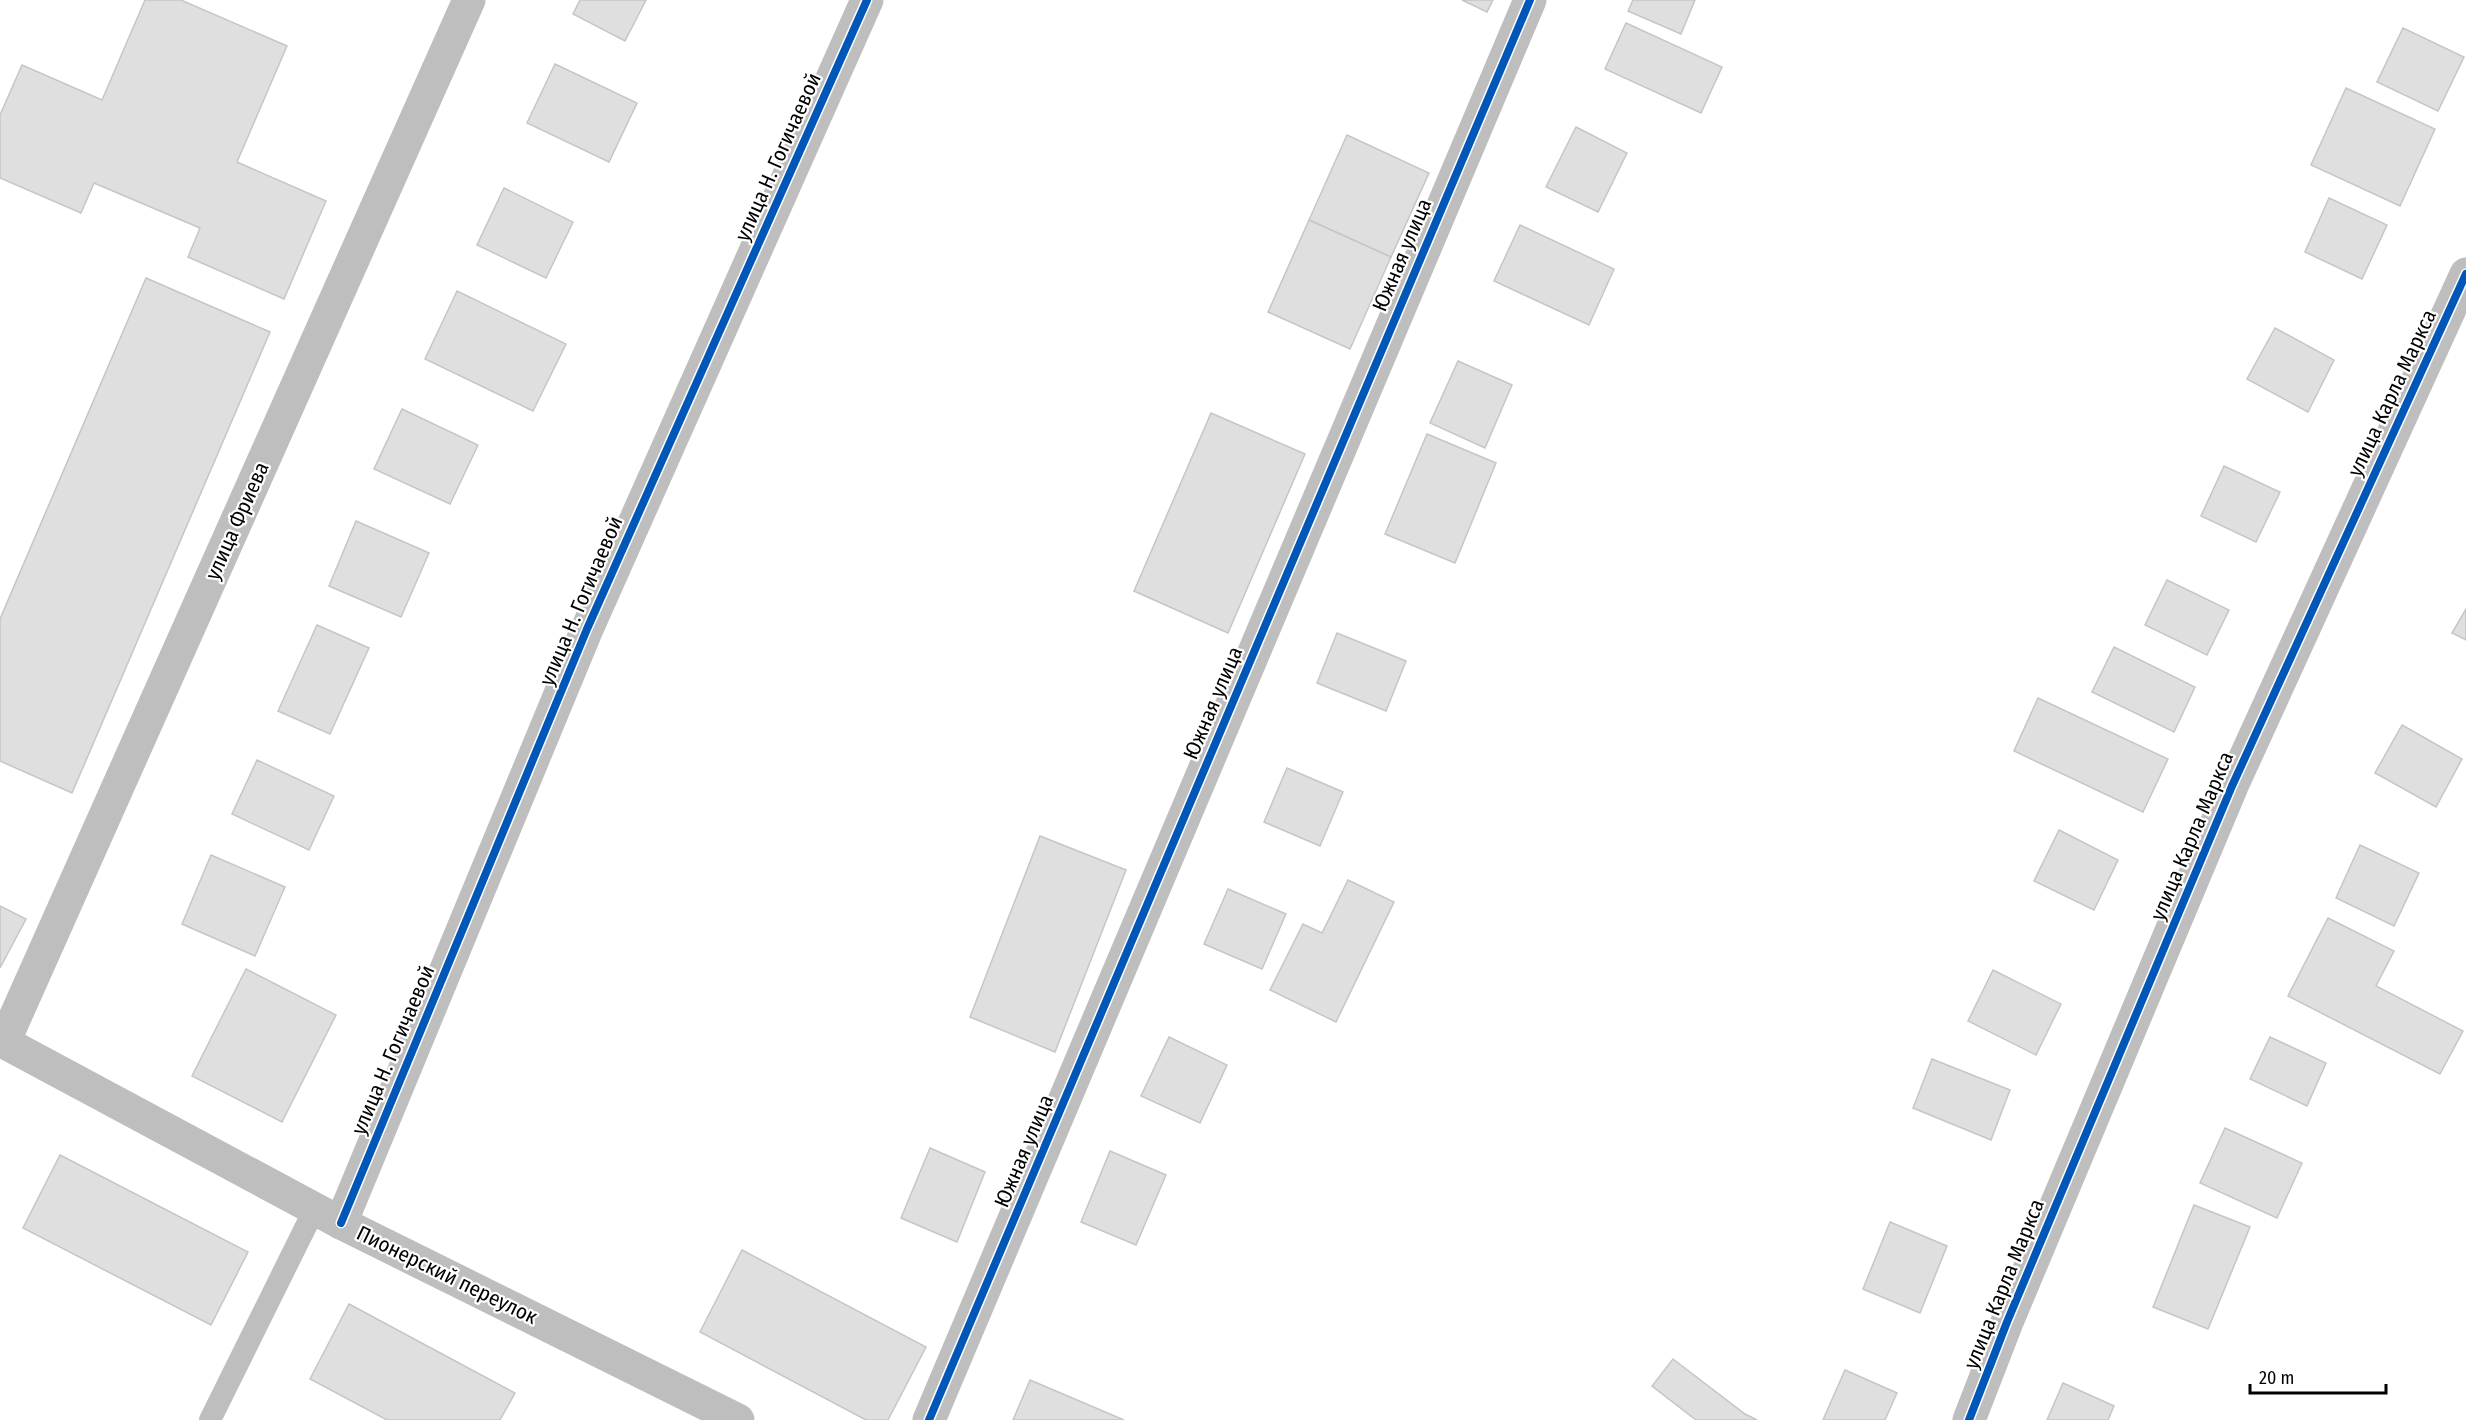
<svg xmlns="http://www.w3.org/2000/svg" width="2466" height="1420" font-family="'Fira Sans Condensed',sans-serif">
<rect width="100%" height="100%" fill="#fff"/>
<g fill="#dfdfdf" stroke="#c6c6c6" stroke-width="1.5">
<polygon points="145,0 181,0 287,46 237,162 326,201 284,299 188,257 200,228 94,183 81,213 0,178 0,115 22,65 102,100"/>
<polygon points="580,0 646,0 625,41 573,14"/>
<polygon points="1462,0 1493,0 1487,12"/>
<polygon points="1633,0 1695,0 1681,34 1628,11"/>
<polygon points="1626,23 1722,67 1701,113 1605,69"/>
<polygon points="2403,28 2464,57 2438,111 2377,82"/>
<polygon points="555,64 637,103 609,162 527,123"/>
<polygon points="2346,88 2435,129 2400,206 2311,165"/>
<polygon points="1576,127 1627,153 1598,212 1546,187"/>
<polygon points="1347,135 1429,173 1391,257 1309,220"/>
<polygon points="504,188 573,222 546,278 477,245"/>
<polygon points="2329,198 2387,225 2362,279 2305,252"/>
<polygon points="1309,220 1391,257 1350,349 1268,312"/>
<polygon points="1520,225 1614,269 1589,325 1494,281"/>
<polygon points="146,278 270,332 72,793 0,761 0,619"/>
<polygon points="457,291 566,344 533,411 425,359"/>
<polygon points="2275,328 2334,360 2308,412 2247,379"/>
<polygon points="1458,361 1512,385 1485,448 1430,423"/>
<polygon points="402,409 478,445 450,504 374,469"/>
<polygon points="1211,413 1305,454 1228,633 1134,591"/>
<polygon points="1427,434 1496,463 1455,563 1385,534"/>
<polygon points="2224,466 2280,492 2256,542 2201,516"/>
<polygon points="356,521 429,553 401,617 329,586"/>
<polygon points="2167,580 2229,610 2207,655 2145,625"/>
<polygon points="2466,609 2466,640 2452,633"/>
<polygon points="317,625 369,648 330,734 278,711"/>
<polygon points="1337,633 1406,661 1386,711 1317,683"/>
<polygon points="2114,647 2195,687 2174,732 2092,692"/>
<polygon points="2038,698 2168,759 2143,812 2014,751"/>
<polygon points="2402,725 2462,759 2436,807 2375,773"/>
<polygon points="257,760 334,796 309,850 232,814"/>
<polygon points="1287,768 1343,792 1320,846 1264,822"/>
<polygon points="2059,830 2118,860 2094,910 2034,881"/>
<polygon points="1040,836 1126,870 1055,1052 970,1017"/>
<polygon points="2360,845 2419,873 2394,926 2336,898"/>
<polygon points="211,855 285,887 255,956 182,924"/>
<polygon points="1348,880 1394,902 1336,1022 1270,990 1303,924 1322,933"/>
<polygon points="1228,889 1286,914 1262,969 1204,944"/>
<polygon points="0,906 26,919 0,968"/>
<polygon points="2328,918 2394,951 2376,986 2463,1031 2440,1074 2288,996"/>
<polygon points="246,969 336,1015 282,1122 192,1076"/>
<polygon points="1993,970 2061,1004 2036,1055 1968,1021"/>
<polygon points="1169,1037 1227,1065 1200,1123 1141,1096"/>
<polygon points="2270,1037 2326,1063 2307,1106 2250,1079"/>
<polygon points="1932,1059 2010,1090 1991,1140 1913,1108"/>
<polygon points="2225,1128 2302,1163 2277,1218 2200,1183"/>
<polygon points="930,1148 985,1172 957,1242 901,1218"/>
<polygon points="1110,1151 1166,1175 1136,1245 1081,1222"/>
<polygon points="60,1155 248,1252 211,1325 23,1228"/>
<polygon points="2194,1205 2250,1227 2208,1329 2153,1307"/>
<polygon points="1890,1222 1947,1246 1920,1313 1863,1289"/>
<polygon points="742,1250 926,1347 888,1420 866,1420 700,1332"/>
<polygon points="349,1304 515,1393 500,1420 387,1420 310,1379"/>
<polygon points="1673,1359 1745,1414 1757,1420 1696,1420 1652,1386"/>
<polygon points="1845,1370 1897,1393 1885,1420 1823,1420"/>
<polygon points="1030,1380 1124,1420 1013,1420"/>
<polygon points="2063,1383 2114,1406 2108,1420 2047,1420"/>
</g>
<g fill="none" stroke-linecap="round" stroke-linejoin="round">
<polyline stroke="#bebebe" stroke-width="22" points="210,1420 315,1208"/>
<g stroke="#bebebe" stroke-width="33">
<polyline points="4,1042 469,0"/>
<polyline points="341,1223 587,629 867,0"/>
<polyline points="929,1420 1530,0"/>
<polyline points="1969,1420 2007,1322 2232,786 2466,274"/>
</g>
<polyline stroke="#bebebe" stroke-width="33" points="0,1040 341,1223 738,1420"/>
<g stroke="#fff" stroke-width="11">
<g id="cycleway">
<polyline points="341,1223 587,629 867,0"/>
<polyline points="929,1420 1530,0"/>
<polyline points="1969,1420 2007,1322 2232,786 2466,274"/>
</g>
</g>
<use href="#cycleway" stroke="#0057b8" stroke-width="8"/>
</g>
<g text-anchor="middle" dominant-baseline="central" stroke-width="4.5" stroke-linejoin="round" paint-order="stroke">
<g font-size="21" fill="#000" stroke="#fff">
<text transform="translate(778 157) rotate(-66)">улица Н. Гогичаевой</text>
<text transform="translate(1402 255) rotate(-67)">Южная улица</text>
<text transform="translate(2392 393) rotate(-65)">улица Карла Маркса</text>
<text transform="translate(237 521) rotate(-66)">улица Фриева</text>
<text transform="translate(581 601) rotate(-67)">улица Н. Гогичаевой</text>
<text transform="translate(1213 703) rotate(-67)">Южная улица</text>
<text transform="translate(2192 836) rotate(-67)">улица Карла Маркса</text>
<text transform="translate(393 1050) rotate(-67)">улица Н. Гогичаевой</text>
<text transform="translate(1024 1151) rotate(-67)">Южная улица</text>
<text transform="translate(447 1275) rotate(26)">Пионерский переулок</text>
<text transform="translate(2004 1284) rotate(-68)">улица Карла Маркса</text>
</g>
</g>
<path d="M2250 1384v9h136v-9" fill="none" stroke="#000000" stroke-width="3"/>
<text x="2259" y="1384" font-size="18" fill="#000000" stroke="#ffffff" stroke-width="4.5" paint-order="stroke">20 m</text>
</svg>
